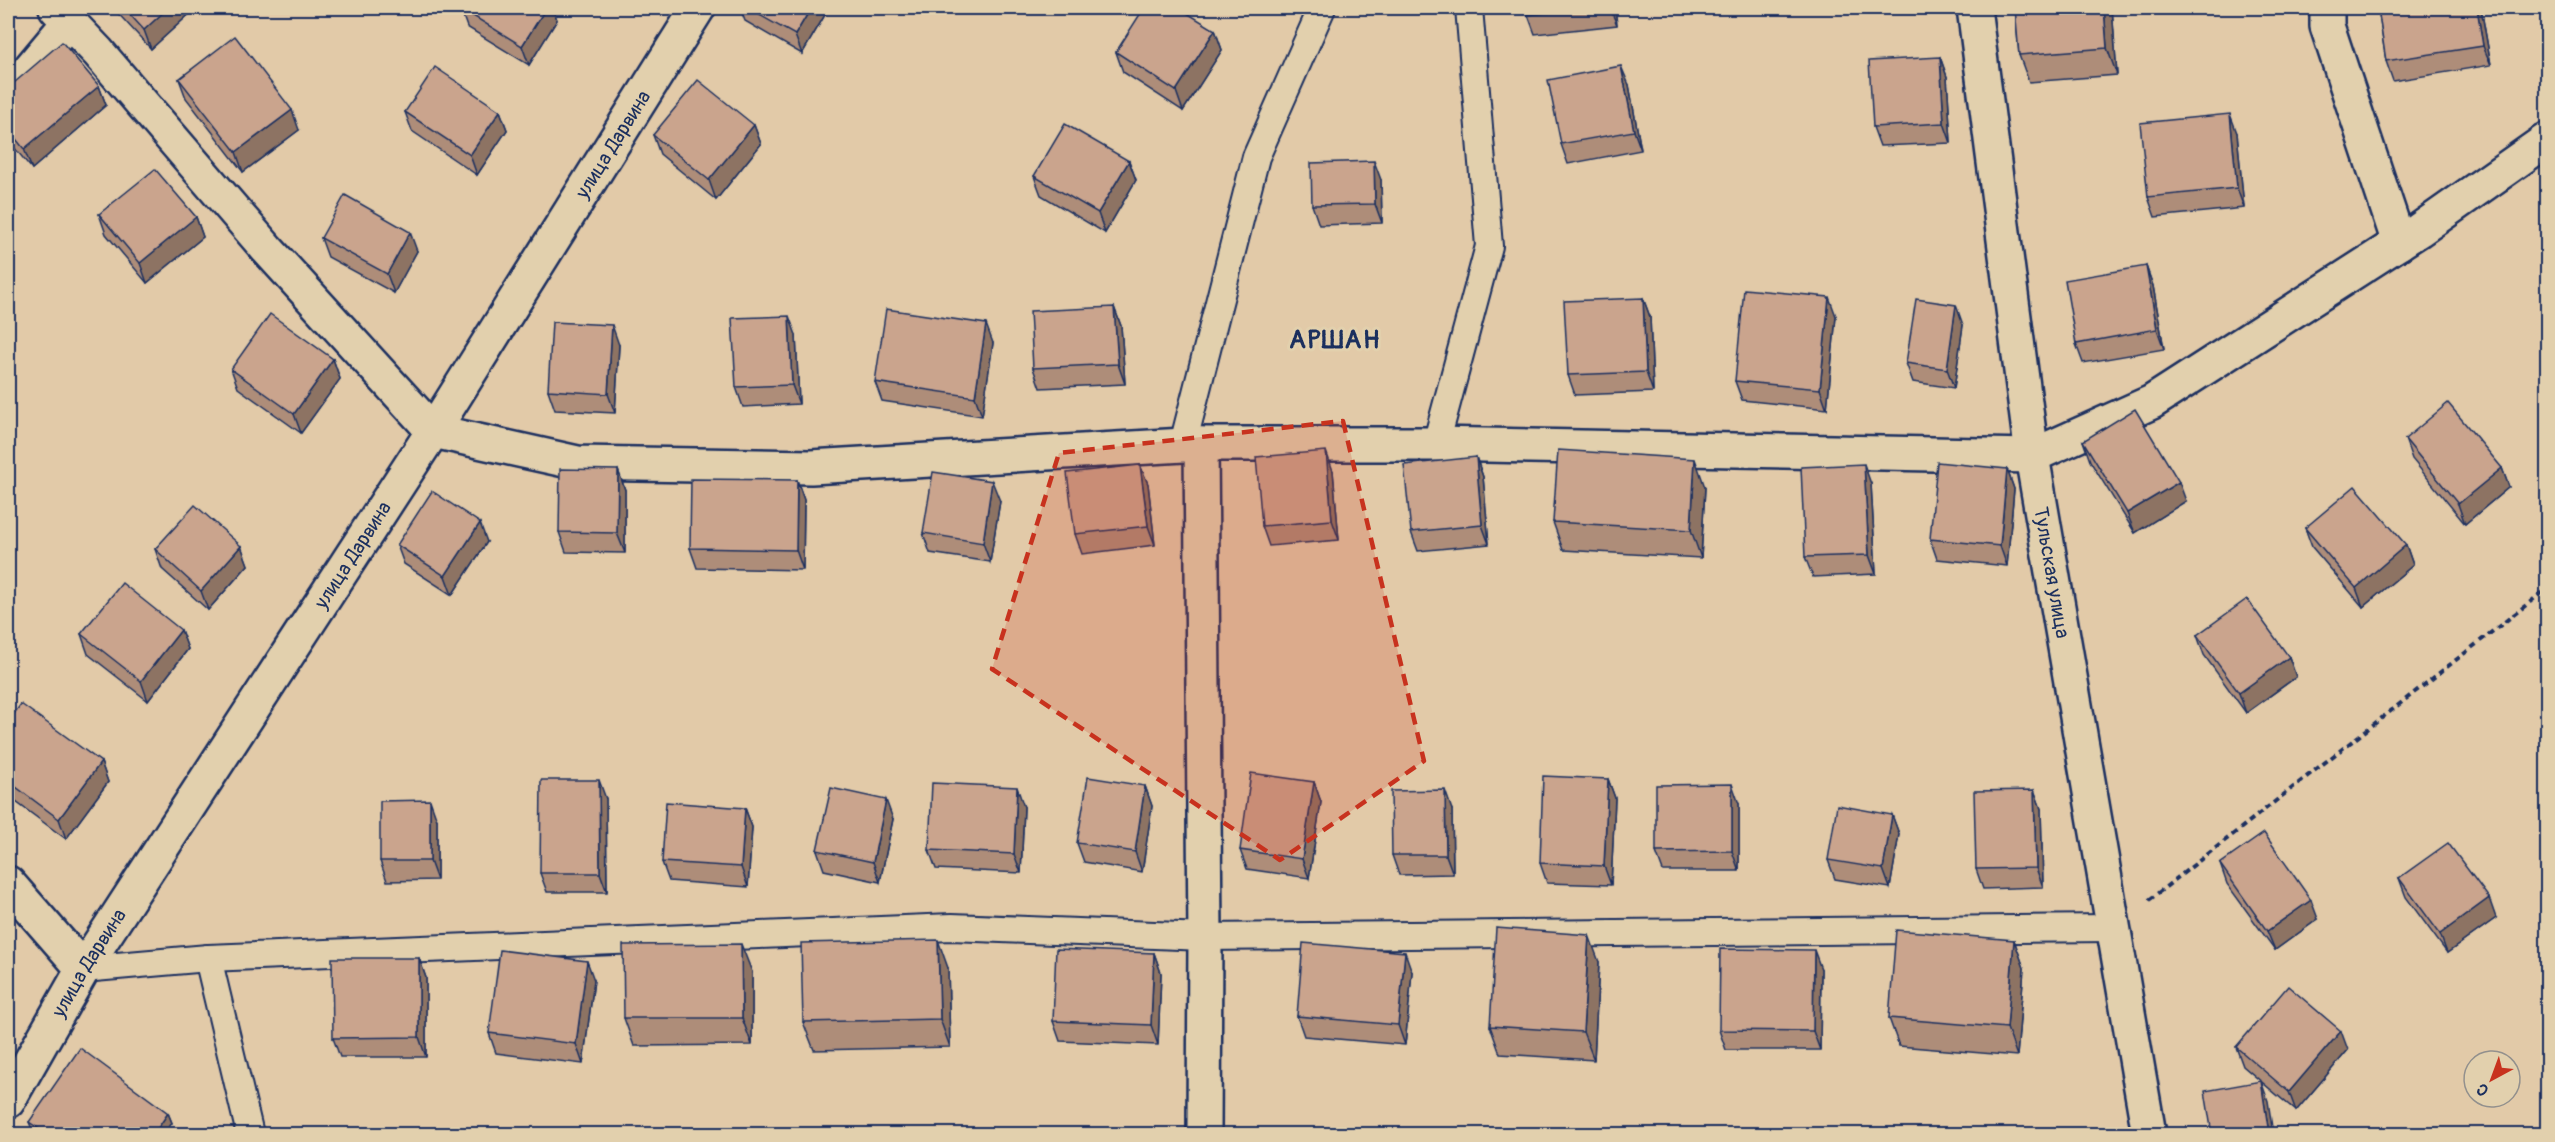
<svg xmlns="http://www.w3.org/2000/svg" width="2555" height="1142" font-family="Pangolin,sans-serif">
<rect width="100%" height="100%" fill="#e2caa8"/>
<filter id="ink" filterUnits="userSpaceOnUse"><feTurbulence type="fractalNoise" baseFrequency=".0167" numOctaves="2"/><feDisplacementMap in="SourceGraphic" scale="12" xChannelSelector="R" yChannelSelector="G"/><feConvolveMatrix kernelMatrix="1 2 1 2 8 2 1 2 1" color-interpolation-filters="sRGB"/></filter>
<g filter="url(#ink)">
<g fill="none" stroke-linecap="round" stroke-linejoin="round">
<g stroke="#1b2f5e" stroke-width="30">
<g id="service">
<polyline points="1183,444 1256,157 1322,8"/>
<polyline points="1436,444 1489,246 1469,8"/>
<polyline points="208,958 250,1134"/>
<polyline points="83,969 208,958 952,927 1205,937 2113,928"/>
</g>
</g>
<g stroke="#1b2f5e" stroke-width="38">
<g id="minor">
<polyline points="56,8 98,52 267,249 433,431 578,463 811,467 1201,444 1436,444 2032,456 2152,402 2419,230 2548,139"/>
<path id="s1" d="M1974 8 2032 456 2149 1134"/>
<polyline points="2327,8 2327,26 2399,243"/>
<polyline points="8,95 69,22"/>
<polyline points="1201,444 1205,937 1204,1134"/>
<polyline points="8,883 83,969"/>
</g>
</g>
<g stroke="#1b2f5e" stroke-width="38">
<g id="tertiary">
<path id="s2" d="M8 1101 83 969 433 431 698 8"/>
</g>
</g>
<polyline stroke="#1b2f5e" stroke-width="4" stroke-dasharray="6 4.5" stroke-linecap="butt" points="2149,900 2548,588"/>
<use href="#service" stroke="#e2d0ad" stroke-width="26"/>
<use href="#minor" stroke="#e2d0ad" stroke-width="33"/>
<use href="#tertiary" stroke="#e2d0ad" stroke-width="33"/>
</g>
<g fill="#ae8d79" stroke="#1b2f5e" stroke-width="1.5">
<polygon points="113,8 196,8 151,49"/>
<polygon points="460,8 553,8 557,20 529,65 467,27"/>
<polygon points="740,8 829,8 802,54 745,21"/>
<polygon points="1527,8 1615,8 1617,25 1535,34 1528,15"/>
<polygon points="1857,8 1895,8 1860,15"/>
<polygon points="2015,8 2112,8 2117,75 2029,82 2019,55"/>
<polygon points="2378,8 2481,8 2491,65 2393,81 2386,61"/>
<polygon points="1215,30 1222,50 1183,111 1123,72 1116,52"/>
<polygon points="1940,57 1947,77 1951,143 1880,146 1873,127"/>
<polygon points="179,79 299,130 243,172 186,98"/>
<polygon points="1629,85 1641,150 1568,164 1561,144"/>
<polygon points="99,86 106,105 32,169 8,140 8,88"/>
<polygon points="500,111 507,130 477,175 412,131 405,112"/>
<polygon points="754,125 761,144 716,200 660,154 653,135"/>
<polygon points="2237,133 2244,208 2155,217 2148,197"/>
<polygon points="1129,161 1136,180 1105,233 1041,195 1034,176"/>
<polygon points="1381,180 1382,223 1319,225 1312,205"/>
<polygon points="99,214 196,217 203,237 147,283 106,234"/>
<polygon points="321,238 417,251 394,293 328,257"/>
<polygon points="2146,266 2153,286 2164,349 2083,363 2076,344"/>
<polygon points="1643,298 1650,317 1653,392 1575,395 1568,375"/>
<polygon points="1114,307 1121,326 1125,384 1040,388 1033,368"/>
<polygon points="1836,316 1827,409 1742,400 1735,381"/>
<polygon points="1963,325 1954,388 1913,382 1906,363"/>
<polygon points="796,335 799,404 743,407 736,387"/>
<polygon points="2547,336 2547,354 2542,340"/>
<polygon points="993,343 982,416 882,401 875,382"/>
<polygon points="619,345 615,413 555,410 548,390"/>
<polygon points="333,359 340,379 301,433 238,388 231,369"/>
<polygon points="2405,439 2502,468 2509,487 2465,524 2412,459"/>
<polygon points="2083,441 2186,501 2135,533 2090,461"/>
<polygon points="1476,457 1483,477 1489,544 1418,551 1411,532"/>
<polygon points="1140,465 1148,484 1155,545 1082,554 1075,534"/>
<polygon points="2007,469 2014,489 2007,566 1937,559 1930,539"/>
<polygon points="618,470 625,490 625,553 566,552 559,532"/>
<polygon points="1333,471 1339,540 1269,546 1262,526"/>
<polygon points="797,480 804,500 803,570 697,568 690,548"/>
<polygon points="1871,484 1876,574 1813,577 1805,557"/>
<polygon points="1705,487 1701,558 1563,550 1553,522"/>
<polygon points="1000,501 990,562 930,553 923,533"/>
<polygon points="2305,528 2406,545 2413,565 2363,607 2312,547"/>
<polygon points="487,542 452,595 404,564 397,545"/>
<polygon points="241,546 248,565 208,610 162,569 155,549"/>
<polygon points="181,630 188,649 148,701 88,654 81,634"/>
<polygon points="2197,635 2289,657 2296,677 2246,713 2204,655"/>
<polygon points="8,722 101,762 108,782 66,839 8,796"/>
<polygon points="1608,779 1615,798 1611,885 1547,883 1540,863"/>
<polygon points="1314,782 1321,802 1309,878 1247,869 1240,850"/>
<polygon points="1145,786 1152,806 1142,872 1084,862 1077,843"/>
<polygon points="2034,790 2041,809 2043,887 1983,889 1976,869"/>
<polygon points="606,799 607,892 547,892 540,873"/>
<polygon points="1739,804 1739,871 1663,871 1656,852"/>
<polygon points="1024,807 1021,873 936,869 929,850"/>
<polygon points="745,808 752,827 748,887 669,881 662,862"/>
<polygon points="1452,810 1453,874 1399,875 1392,855"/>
<polygon points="1892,815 1899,834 1890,888 1835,879 1828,860"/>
<polygon points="893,819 880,882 824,870 817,850"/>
<polygon points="437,820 437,880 387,881 380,861"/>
<polygon points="2220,864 2318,919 2275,950 2227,884"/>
<polygon points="2399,878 2496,918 2447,953 2406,897"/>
<polygon points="2014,940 2024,968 2017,1056 1899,1046 1889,1018"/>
<polygon points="1154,953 1161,973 1158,1045 1060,1041 1053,1021"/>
<polygon points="419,958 426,978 426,1057 340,1057 333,1038"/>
<polygon points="1599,962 1594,1060 1500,1054 1490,1026"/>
<polygon points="948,968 950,1047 814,1050 803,1022"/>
<polygon points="1821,969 1820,1050 1726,1050 1719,1030"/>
<polygon points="752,972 752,1045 634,1046 624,1018"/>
<polygon points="1412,972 1405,1045 1304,1036 1297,1016"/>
<polygon points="594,980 583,1064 496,1053 489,1033"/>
<polygon points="2236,1047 2348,1050 2296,1111 2243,1066"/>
<polygon points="168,1113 172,1123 164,1134 36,1134 33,1132 29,1122"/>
</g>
<g fill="#8d7363" stroke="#1b2f5e" stroke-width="1.5">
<polygon points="8,8 12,8 15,16 8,22"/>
<polygon points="168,8 196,8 151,49 144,30"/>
<polygon points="546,8 553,8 557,20 529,65 522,46"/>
<polygon points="811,8 829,8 802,54 795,35"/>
<polygon points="1610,8 1615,8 1617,25"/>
<polygon points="2104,8 2112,8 2117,75 2107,48"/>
<polygon points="2477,8 2481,8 2491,65 2483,46"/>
<polygon points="1215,30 1222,50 1183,111 1176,91"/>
<polygon points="1940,57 1947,77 1951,143 1944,123"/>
<polygon points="1621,66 1629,85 1641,150 1634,131"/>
<polygon points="99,86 106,105 32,169 24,149"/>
<polygon points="292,110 299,130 243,172 236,152"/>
<polygon points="500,111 507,130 477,175 470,155"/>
<polygon points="2230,114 2237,133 2244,208 2237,188"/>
<polygon points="754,125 761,144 716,200 709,180"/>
<polygon points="1129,161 1136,180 1105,233 1098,213"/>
<polygon points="1374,161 1381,180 1382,223 1375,204"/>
<polygon points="196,217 203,237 147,283 140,263"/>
<polygon points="410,232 417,251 394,293 387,274"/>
<polygon points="2146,266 2153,286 2164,349 2157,329"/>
<polygon points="1829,297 1836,316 1827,409 1820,389"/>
<polygon points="1643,298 1650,317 1653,392 1646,372"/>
<polygon points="1956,305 1963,325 1954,388 1947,369"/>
<polygon points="1114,307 1121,326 1125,384 1118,364"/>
<polygon points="789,316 796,335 799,404 792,385"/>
<polygon points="986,324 993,343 982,416 975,397"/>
<polygon points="612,325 619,345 615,413 608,394"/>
<polygon points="333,359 340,379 301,433 294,414"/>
<polygon points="1326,451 1333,471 1339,540 1332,520"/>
<polygon points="1476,457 1483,477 1489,544 1482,525"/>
<polygon points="1695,459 1705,487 1701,558 1691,530"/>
<polygon points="1864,464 1871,484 1876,574 1869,555"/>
<polygon points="1140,465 1148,484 1155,545 1148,526"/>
<polygon points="2502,468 2509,487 2465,524 2458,504"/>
<polygon points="2007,469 2014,489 2007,566 2000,546"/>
<polygon points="618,470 625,490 625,553 617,533"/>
<polygon points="797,480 804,500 803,570 796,550"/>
<polygon points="992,481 1000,501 990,562 983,543"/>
<polygon points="2179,482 2186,501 2135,533 2127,513"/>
<polygon points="480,523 487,542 452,595 445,576"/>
<polygon points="2406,545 2413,565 2363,607 2356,588"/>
<polygon points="241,546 248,565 208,610 201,591"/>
<polygon points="181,630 188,649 148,701 141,681"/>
<polygon points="2289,657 2296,677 2246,713 2239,693"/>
<polygon points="101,762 108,782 66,839 59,819"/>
<polygon points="1608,779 1615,798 1611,885 1604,866"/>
<polygon points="599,780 606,799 607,892 600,873"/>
<polygon points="1314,782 1321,802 1309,878 1302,859"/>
<polygon points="1732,784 1739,804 1739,871 1732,851"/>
<polygon points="1145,786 1152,806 1142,872 1135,852"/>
<polygon points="1017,787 1024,807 1021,873 1014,854"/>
<polygon points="1445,790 1452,810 1453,874 1446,855"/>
<polygon points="2034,790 2041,809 2043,887 2036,868"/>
<polygon points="430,800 437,820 437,880 430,861"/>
<polygon points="886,800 893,819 880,882 873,862"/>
<polygon points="745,808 752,827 748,887 741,867"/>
<polygon points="1892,815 1899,834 1890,888 1883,869"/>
<polygon points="2489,898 2496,918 2447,953 2440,934"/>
<polygon points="2311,900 2318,919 2275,950 2267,931"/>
<polygon points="1589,935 1599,962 1594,1060 1583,1032"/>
<polygon points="938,940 948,968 950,1047 940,1019"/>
<polygon points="2014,940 2024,968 2017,1056 2007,1028"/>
<polygon points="741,944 752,972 752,1045 742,1018"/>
<polygon points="1814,950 1821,969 1820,1050 1813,1031"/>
<polygon points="1405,952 1412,972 1405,1045 1398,1025"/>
<polygon points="1154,953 1161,973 1158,1045 1151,1025"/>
<polygon points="419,958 426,978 426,1057 419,1037"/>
<polygon points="587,961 594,980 583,1064 576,1044"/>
<polygon points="2341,1031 2348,1050 2296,1111 2289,1092"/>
<polygon points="2261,1081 2268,1101 2273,1134 2269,1134"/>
<polygon points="168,1113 172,1123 164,1134 154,1134"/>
</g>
<g fill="#caa48d" stroke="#1b2f5e" stroke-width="1.5">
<polygon points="124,8 168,8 144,30"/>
<polygon points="460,8 546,8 522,46"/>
<polygon points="747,8 811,8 795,35"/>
<polygon points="1144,8 1179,8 1215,30 1176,91 1116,52"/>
<polygon points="1527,8 1595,8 1528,15"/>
<polygon points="2015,8 2104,8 2107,48 2019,55"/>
<polygon points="2378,8 2477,8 2483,46 2386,61"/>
<polygon points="235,36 292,110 236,152 179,79"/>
<polygon points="62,42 99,86 24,149 8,129 8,88"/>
<polygon points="1940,57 1944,123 1873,127 1869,61"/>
<polygon points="1621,66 1634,131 1561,144 1548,80"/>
<polygon points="435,67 500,111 470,155 405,112"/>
<polygon points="698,80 754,125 709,180 653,135"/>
<polygon points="2230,114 2237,188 2148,197 2140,123"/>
<polygon points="1065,124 1129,161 1098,213 1034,176"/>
<polygon points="1374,161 1375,204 1312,205 1311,163"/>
<polygon points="155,169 196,217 140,263 99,214"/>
<polygon points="345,195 410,232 387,274 321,238"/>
<polygon points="2146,266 2157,329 2076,344 2065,280"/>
<polygon points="1744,289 1829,297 1820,389 1735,381"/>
<polygon points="1643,298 1646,372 1568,375 1564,301"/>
<polygon points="1916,299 1956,305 1947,369 1906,363"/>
<polygon points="1114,307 1118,364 1033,368 1030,311"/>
<polygon points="886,309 986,324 975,397 875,382"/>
<polygon points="270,314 333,359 294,414 231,369"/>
<polygon points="789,316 792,385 736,387 732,318"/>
<polygon points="552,322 612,325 608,394 548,390"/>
<polygon points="2547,336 2547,346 2542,340"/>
<polygon points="2448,403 2502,468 2458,504 2405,439"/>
<polygon points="2135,409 2179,482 2127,513 2083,441"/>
<polygon points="1558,450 1695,459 1691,530 1553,522"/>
<polygon points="1326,451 1332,520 1262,526 1256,457"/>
<polygon points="1476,457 1482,525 1411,532 1404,465"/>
<polygon points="1937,462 2007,469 2000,546 1930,539"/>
<polygon points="1864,464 1869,555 1805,557 1801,467"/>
<polygon points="1140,465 1148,526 1075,534 1067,473"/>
<polygon points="560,469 618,470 617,533 559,532"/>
<polygon points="933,472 992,481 983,543 923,533"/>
<polygon points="691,479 797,480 796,550 690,548"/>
<polygon points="2355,486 2406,545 2356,588 2305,528"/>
<polygon points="432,491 480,523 445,576 397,545"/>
<polygon points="195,505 241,546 201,591 155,549"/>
<polygon points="122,583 181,630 141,681 81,634"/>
<polygon points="2247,599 2289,657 2239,693 2197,635"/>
<polygon points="21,704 101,762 59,819 8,781 8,722"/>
<polygon points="1251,773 1314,782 1302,859 1240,850"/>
<polygon points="1543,776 1608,779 1604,866 1540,863"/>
<polygon points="1088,777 1145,786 1135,852 1077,843"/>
<polygon points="541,780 599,780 600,873 540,873"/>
<polygon points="932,783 1017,787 1014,854 929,850"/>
<polygon points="1732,784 1732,851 1656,852 1656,785"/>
<polygon points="831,788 886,800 873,862 817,850"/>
<polygon points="1445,790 1446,855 1392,855 1391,791"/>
<polygon points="2034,790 2036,868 1976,869 1974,791"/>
<polygon points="430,800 430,861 380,861 380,801"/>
<polygon points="666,802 745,808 741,867 662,862"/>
<polygon points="1837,805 1892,815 1883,869 1828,860"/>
<polygon points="2264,833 2311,900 2267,931 2220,864"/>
<polygon points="2448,843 2489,898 2440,934 2399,878"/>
<polygon points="1496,928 1589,935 1583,1032 1490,1026"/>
<polygon points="1896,930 2014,940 2007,1028 1889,1018"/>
<polygon points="938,940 940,1019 803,1022 801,943"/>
<polygon points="1303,943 1405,952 1398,1025 1297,1016"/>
<polygon points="741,944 742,1018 624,1018 623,945"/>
<polygon points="1056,949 1154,953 1151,1025 1053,1021"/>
<polygon points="1720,949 1814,950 1813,1031 1719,1030"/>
<polygon points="500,950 587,961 576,1044 489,1033"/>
<polygon points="332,958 419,958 419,1037 333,1038"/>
<polygon points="2288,986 2341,1031 2289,1092 2236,1047"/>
<polygon points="80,1048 168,1113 154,1134 47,1134 29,1122"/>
<polygon points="2261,1081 2269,1134 2212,1134 2205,1091"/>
</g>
</g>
<path fill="#c8321e" fill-opacity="0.2" stroke="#c8321e" stroke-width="4.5" stroke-dasharray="12 8" stroke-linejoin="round" d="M1343 421 1424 761 1280 860 992 669 1059 453Z"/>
<g text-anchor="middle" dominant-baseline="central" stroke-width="6" stroke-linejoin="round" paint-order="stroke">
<g font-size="20" fill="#1b2f5e" stroke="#e2d0ad">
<text stroke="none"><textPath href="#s2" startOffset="1132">улица Дарвина</textPath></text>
<text stroke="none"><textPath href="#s2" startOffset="646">улица Дарвина</textPath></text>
<text stroke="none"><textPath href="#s1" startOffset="570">Тульская улица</textPath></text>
<text stroke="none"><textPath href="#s2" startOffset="160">улица Дарвина</textPath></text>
</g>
<g font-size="26" font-weight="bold" letter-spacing="1.5" fill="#1b2f5e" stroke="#e2d0ad">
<text x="1335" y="340">АРШАН</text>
</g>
</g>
<rect width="2555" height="1142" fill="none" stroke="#e2d0ad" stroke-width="30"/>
<rect x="15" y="15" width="2525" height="1112" fill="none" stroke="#1b2f5e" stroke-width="2" filter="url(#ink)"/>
<g transform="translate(2492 1079) rotate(221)"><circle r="28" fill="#e2d0ad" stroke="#92908d" stroke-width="1.5"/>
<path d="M0-4.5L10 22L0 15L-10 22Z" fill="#c8321e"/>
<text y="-9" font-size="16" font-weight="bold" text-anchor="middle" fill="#1b2f5e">С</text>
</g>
</svg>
